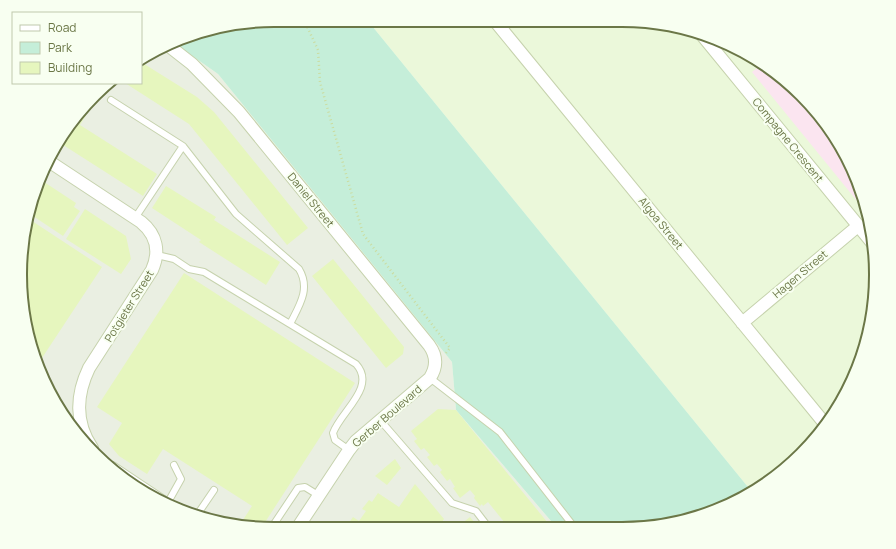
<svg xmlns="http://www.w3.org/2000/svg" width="896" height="549" font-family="Manrope,sans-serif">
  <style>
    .residential { fill: #ebf8da }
    .industrial { fill: #eaefe2 }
    .education { fill: #fbe5f0 }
    .green { fill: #c5eed9 }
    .building { fill: #e6f6be }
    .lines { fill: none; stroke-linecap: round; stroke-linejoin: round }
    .service-casing { stroke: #c6d2ad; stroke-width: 8 }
    .minor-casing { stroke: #c6d2ad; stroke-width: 14 }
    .path { stroke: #cbdca0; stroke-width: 2.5; stroke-dasharray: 1 3; stroke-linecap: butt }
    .service { stroke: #fff; stroke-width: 6 }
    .minor { stroke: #fff; stroke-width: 12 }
    .labels { text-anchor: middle; stroke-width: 4; stroke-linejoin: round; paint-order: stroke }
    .street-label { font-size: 11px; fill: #6b7747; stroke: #f8fff1 }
    .rim { fill: none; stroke: #6b7747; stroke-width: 2 }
  </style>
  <rect width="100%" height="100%" fill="#f4fee9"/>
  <path class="residential" d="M368 21 654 22 719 39 776 72 842 147 874 241 867 340 824 429 752 492Z"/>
  <path class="industrial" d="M174 43 218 74 452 362 456 410 557 528 242 527 177 510 120 477 72 429 33 356 20 274 33 193 72 120 109 83H141V61Z"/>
  <path class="education" d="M762 64 776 72 842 147 862 207 752 72Z"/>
  <path class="green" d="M275 20 368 21 752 492 749 495 703 516 638 528H557L456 410 452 362 218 74 174 43 193 33Z"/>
  <path class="building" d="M141 62 197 97 214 112 308 228 287 245 189 124 125 83H141Z
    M100 92 80 125 157 174 143 196 60 143 72 120Z
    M41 180 76 203 74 207 80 211 63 236 30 214 33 193Z
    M166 186 216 217 214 220 280 262 266 285 199 242 201 240 152 208Z
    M85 209 126 236 131 259 121 274 66 239Z
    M29 219 102 267 38 364 33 356 20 274Z
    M333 259 404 347 403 354 386 368 312 276Z
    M184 273 355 383 262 527H247L241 523 252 506 163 449 147 474 119 456 109 444 122 423 97 407Z
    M438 409 456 410 552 528H509L488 502 483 506 482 504 480 506 474 498 475 496 470 490 460 498 453 488 455 487 450 479 447 481 440 472 442 470 437 464 434 466 427 457 430 455 424 448 421 450 414 441 417 439 411 431Z
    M395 459 401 468 387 485 375 476Z
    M415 484 444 519 438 528 346 527 353 517 359 521 366 511 362 509 369 500 372 502 378 493 399 507Z
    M470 517 479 528H456Z"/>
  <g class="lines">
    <defs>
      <path id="service" d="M111 100 183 146 236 214 299 269C311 289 299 306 290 324
        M135 218 183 146
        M157 255 174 259 189 269 204 272 356 364C377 387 341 411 333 433L335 440 349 450
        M430 378 500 432 575 528
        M380 420 452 503 476 511 489 528
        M167 504 181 479 174 465
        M197 515 214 490
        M272 527 298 488 305 487 318 495"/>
      <path id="minor" d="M495 21 826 425
        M702 35 874 245
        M169 46 192 64 239 112 429 345C437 356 437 367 430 378L356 441 349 450 298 527
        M50 162 141 222C157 235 160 252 152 270L89 368C76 395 75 423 92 448
        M742 323 858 226
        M112 468 163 502"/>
    </defs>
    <use href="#service" class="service-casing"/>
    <use href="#minor" class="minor-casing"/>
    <path class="path" d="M304 20 318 50 320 82 363 234 450 348 446 353"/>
    <use href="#service" class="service"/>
    <use href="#minor" class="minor"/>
  </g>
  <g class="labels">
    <g class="street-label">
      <text transform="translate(788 140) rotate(51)" y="4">Compagne Crescent</text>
      <text transform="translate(311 200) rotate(51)" y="4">Daniel Street</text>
      <text transform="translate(661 223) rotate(51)" y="4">Algoa Street</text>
      <text transform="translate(800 274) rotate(-40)" y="4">Hagen Street</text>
      <text transform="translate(129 306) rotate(-58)" y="4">Potgieter Street</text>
      <text transform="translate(387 416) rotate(-41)" y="4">Gerber Boulevard</text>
    </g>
  </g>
  <path d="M0 0H896V549H0ZM274 27H622A247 247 0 0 1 869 274V275A247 247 0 0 1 622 522H274A247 247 0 0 1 27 275V274A247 247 0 0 1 274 27Z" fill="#f8fff1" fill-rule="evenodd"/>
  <path class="rim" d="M274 27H622A247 247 0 0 1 869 274V275A247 247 0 0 1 622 522H274A247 247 0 0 1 27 275V274A247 247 0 0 1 274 27Z"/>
  <rect x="12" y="12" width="130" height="72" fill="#f8fff1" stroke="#c0c9ad"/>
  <rect x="20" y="25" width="20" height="6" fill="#ffffff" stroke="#c0c9ad"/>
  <text x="48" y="32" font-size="12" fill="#6b7747">Road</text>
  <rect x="20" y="42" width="20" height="12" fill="#c5eed9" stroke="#c0c9ad"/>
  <text x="48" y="52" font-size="12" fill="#6b7747">Park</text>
  <rect x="20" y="62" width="20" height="12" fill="#e6f6be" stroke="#c0c9ad"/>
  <text x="48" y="72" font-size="12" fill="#6b7747">Building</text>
</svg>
